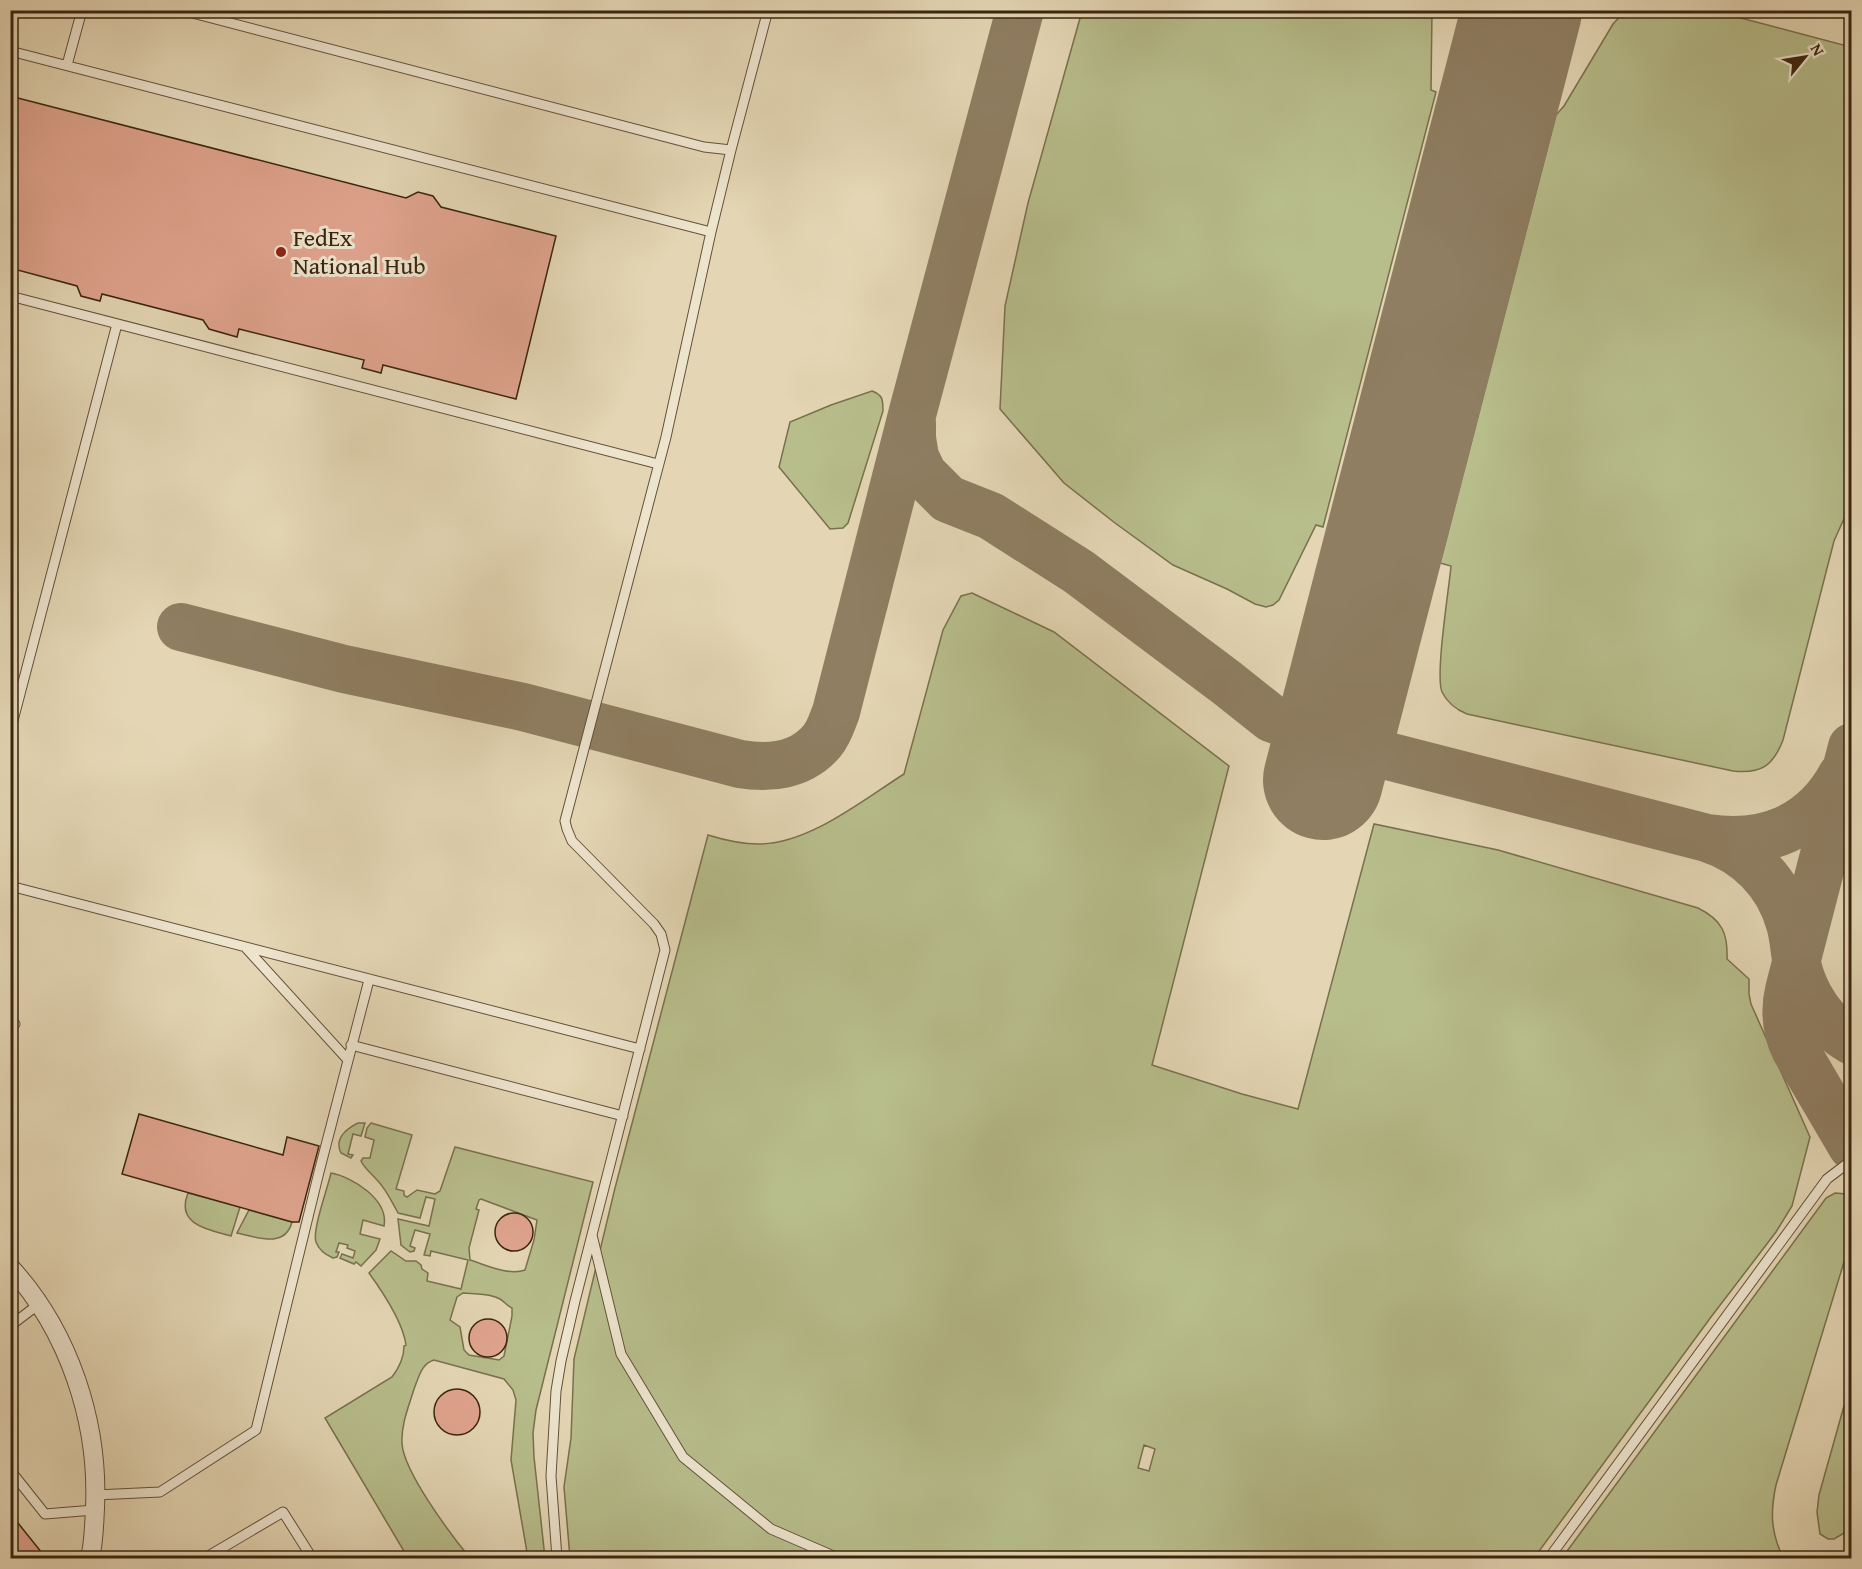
<svg xmlns="http://www.w3.org/2000/svg" width="1862" height="1569" font-family="'Gentium Book Plus',serif">
  <style>
    .green { fill: #b7bd8b; stroke: #78714d; stroke-width: 1.5; fill-rule: evenodd }
    .lines { fill: none; stroke-linecap: round; stroke-linejoin: round }
    .taxiway { stroke: #8f7e62; stroke-width: 48 }
    .runway { stroke: #8f7e62; stroke-width: 120 }
    .building { fill: #e0a48e; stroke: #3a250f; stroke-width: 1.5 }
    .lane-casing { stroke: #645138; stroke-width: 11 }
    .street-casing { stroke: #645138; stroke-width: 20 }
    .lane { stroke: #ede4ce; stroke-width: 9 }
    .street { stroke: #ede4ce; stroke-width: 18 }
    .poi-dot { fill: #8f2418; stroke: #ede4ce; stroke-width: 2 }
    .labels { text-anchor: middle; stroke-width: 6; stroke-linejoin: round; paint-order: stroke }
    .poi-label { font-size: 24px; fill: #3a250f; stroke: #ede4ce; text-anchor: start }
  </style>
  <rect width="100%" height="100%" fill="#e4d6b4"/>
  <filter id="stains"><feTurbulence type="fractalNoise" baseFrequency=".00333" numOctaves="4"/><feColorMatrix values="0 0 0 0 .2 0 0 0 0 .09 0 0 0 0 .02 0 0 0 .5 -.17"/></filter>
  <radialGradient id="worn" r=".72"><stop offset=".6" stop-color="#630" stop-opacity="0"/><stop offset="1" stop-color="#630" stop-opacity=".3"/></radialGradient>
  <path class="green" d="M1082 11H1432L1431 90 1436 92 1323 527 1316 525 1279 600 1273 605 1266 607 1255 604 1227 589 1173 565 1115 523 1064 483 1000 409 1005 306 1028 203Z
    M1625 11H1714L1851 47V503L1834 541 1783 740C1773 766 1761 774 1733 771L1467 714C1457 710 1447 702 1442 692 1435 675 1449 589 1451 566L1440 563 1553 126 1556 115 1564 106 1613 24Z
    M872 391C883 395 883 400 883 411L848 523 843 528 830 529 779 467 790 422 831 405Z
    M972 593 1054 632 1229 766 1152 1065 1242 1094 1298 1109 1374 824 1498 850 1698 908C1722 920 1728 933 1727 959L1749 979V994L1751 1004 1810 1137 1792 1206 1776 1232 1711 1317 1534 1558H570L564 1487 571 1438 574 1359 615 1188 708 835C724 840 742 844 759 844 809 844 863 800 904 774L943 630 961 596ZM1144 1445 1155 1449 1149 1471 1138 1468Z
    M358 1123H365L361 1136 353 1134 348 1154 353 1155 351 1158 341 1153C334 1139 346 1129 358 1123Z
    M371 1123 412 1135 396 1189 404 1191V1195L407 1197 417 1190 435 1194 440 1191 455 1147 593 1182 536 1410 533 1433 534 1457 545 1558H528L511 1460 516 1400 513 1390 504 1379 434 1360C421 1364 419 1377 414 1389 409 1406 401 1424 402 1443 403 1471 451 1535 470 1558H408L325 1418 392 1377C399 1368 404 1358 404 1346L406 1345C403 1322 382 1291 369 1273L391 1251 406 1261H416L421 1265 422 1269 428 1273 427 1281 461 1289 468 1260 431 1251 430 1256 424 1255 430 1234 415 1230 410 1246 415 1248 414 1251 410 1252 401 1245 398 1219 429 1226 435 1199 426 1197 420 1218 398 1213C392 1202 386 1189 377 1180 371 1173 365 1169 361 1161L363 1158H370L374 1140 365 1137 367 1128ZM481 1199 537 1220 534 1240 525 1270C509 1276 486 1265 470 1260L469 1248 479 1210 476 1209 479 1200ZM463 1293C474 1294 490 1293 500 1299 504 1301 507 1306 512 1308V1316L504 1356 499 1360 469 1355 464 1350 460 1327 450 1320 457 1297Z
    M331 1173C353 1177 389 1200 384 1226L363 1220 360 1234 380 1239 376 1250 361 1266 356 1262 354 1264 340 1258 342 1254 353 1258 355 1251 347 1248 348 1245 339 1243 336 1252H339L337 1257 333 1258C326 1255 319 1250 316 1242 312 1230 328 1187 331 1173Z
    M188 1193 240 1207 231 1236C209 1230 175 1225 188 1193Z
    M1835 1193 1846 1194 1851 1197V1239L1776 1485C1770 1513 1771 1532 1783 1558H1562L1826 1198Z
    M249 1210 292 1222C285 1249 256 1237 237 1233Z
    M1851 1381V1529L1834 1539H1828L1820 1534 1817 1512 1819 1495Z"/>
  <g class="lines">
    <path class="taxiway" d="M1486 171 1527 10
      M912 422V438L915 457 923 474 948 499 991 516 1079 572 1227 683 1271 718 1333 742 1707 838C1748 851 1779 883 1790 924 1794 937 1794 951 1797 964 1804 996 1824 1025 1852 1041
      M181 627 344 669 523 707 740 764C769 769 801 766 822 741 829 733 832 722 836 712L913 411 1020 10
      M1852 747 1789 990C1784 1011 1786 1030 1795 1049L1852 1146
      M1707 838C1765 847 1814 827 1842 775"/>
    <path class="runway" d="M1323 780 1522 10"/>
  </g>
  <path class="building" d="M10 96 406 198 418 192 433 196 441 207 556 236 516 399 383 365 381 373 362 368 364 360 239 329 237 337 209 329 203 320 102 294 100 301 81 296 77 286 10 268Z
    M139 1114 283 1155 287 1137 319 1146 299 1222H292L122 1174Z
    M495 1232a19 19 0 1 1 38 0a19 19 0 1 1-38 0Z
    M469 1338a19 19 0 1 1 38 0a19 19 0 1 1-38 0Z
    M434 1412a23 23 0 1 1 46 0a23 23 0 1 1-46 0Z
    M10 1513 46 1558H10Z"/>
  <g class="lines">
    <defs>
      <path id="lane" d="M181 10 704 147 731 150
        M10 51 711 232
        M67 65 82 10
        M10 296 658 464
        M10 732 117 324
        M10 886 640 1049
        M246 948 348 1060
        M10 1023 15 1024
        M351 1045 623 1116
        M592 1235 621 1354 683 1457 771 1529 838 1558
        M10 1326 39 1304
        M10 1470 45 1514 94 1510
        M95 1495 160 1492 256 1430 319 1172 369 980
        M205 1558 283 1512 312 1558
        M557 1558 551 1476 556 1391 561 1361 575 1301 665 950 661 934 654 924 572 841 567 829 565 821 666 437 711 232 731 150 768 10
        M1549 1558 1827 1179 1852 1160"/>
      <path id="street" d="M10 1267C69 1331 99 1422 95 1508 94 1526 94 1542 90 1558"/>
    </defs>
    <use href="#lane" class="lane-casing"/>
    <use href="#street" class="street-casing"/>
    <use href="#lane" class="lane"/>
    <use href="#street" class="street"/>
  </g>
  <circle class="poi-dot" cx="281" cy="252" r="6"/>
  <g class="labels">
    <g class="poi-label">
      <text x="293" y="246">FedEx<tspan x="293" dy="28">National Hub</tspan></text>
    </g>
  </g>
  <rect width="1862" height="1569" fill="none" stroke="#e4d6b4" stroke-width="36"/>
  <rect x="12" y="12" width="1838" height="1545" fill="none" stroke="#3a250f" stroke-width="3"/>
  <rect x="18" y="18" width="1826" height="1533" fill="none" stroke="#3a250f" stroke-width="1.5"/>
  <g transform="translate(1805 57) rotate(60)" stroke="#ede4ce" stroke-width="4.5" paint-order="stroke">
  <path d="M0-4.5L10 22L0 15L-10 22Z" fill="#3a250f"/>
  <text y="-9" font-size="16" font-weight="bold" text-anchor="middle" fill="#3a250f">N</text>
  </g>
  <rect width="100%" height="100%" filter="url(#stains)"/>
  <rect width="100%" height="100%" fill="url(#worn)"/>
</svg>
